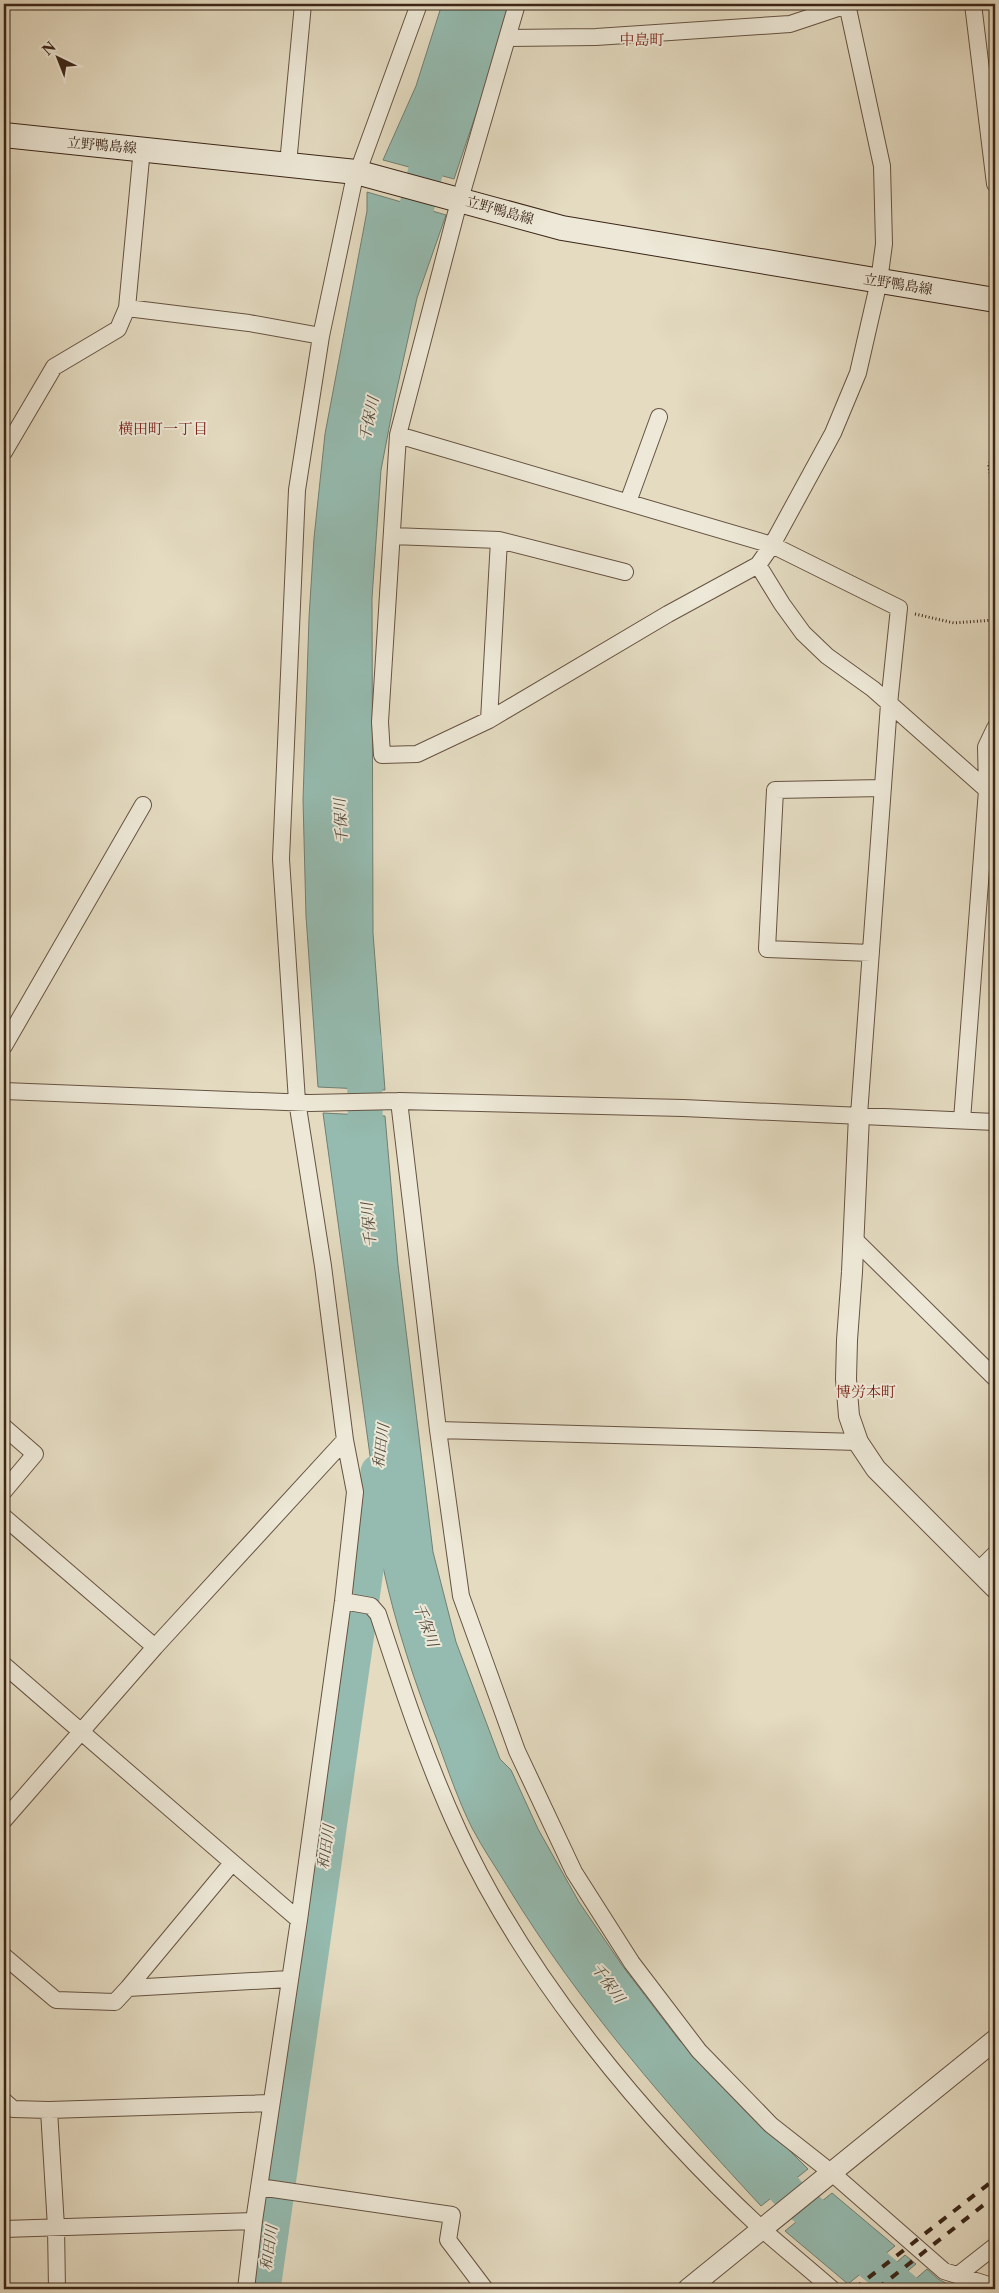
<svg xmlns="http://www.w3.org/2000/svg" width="999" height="2293" font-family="'Libre Caslon Text','Noto Serif JP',serif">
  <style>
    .water { fill: #95bbb0; stroke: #717f73 }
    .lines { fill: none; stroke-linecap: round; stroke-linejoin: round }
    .river { stroke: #95bbb0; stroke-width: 35 }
    .minor-casing { stroke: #665342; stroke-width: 18 }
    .tertiary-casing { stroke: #665342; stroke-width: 22 }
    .secondary-casing { stroke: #3c2618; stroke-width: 26 }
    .path { stroke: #3c2618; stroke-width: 3; stroke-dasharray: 1 2.5; stroke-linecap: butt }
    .minor { stroke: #ede8d7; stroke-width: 16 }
    .tertiary { stroke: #ede8d7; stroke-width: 20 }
    .secondary { stroke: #ede8d7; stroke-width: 24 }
    .rail { stroke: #3c2618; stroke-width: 4; stroke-dasharray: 9 9; stroke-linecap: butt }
    .labels { text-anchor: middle; stroke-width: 4; stroke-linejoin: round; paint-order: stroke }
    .street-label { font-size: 14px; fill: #3c2618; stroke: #ede8d7 }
    .neighbourhood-label { font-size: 15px; fill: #7a1f14; stroke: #ede8d7 }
    .water-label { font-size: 15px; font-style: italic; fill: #524b3e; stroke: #ede8d7 }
  </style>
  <rect width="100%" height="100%" fill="#e4dbc1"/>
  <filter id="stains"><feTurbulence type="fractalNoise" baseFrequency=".004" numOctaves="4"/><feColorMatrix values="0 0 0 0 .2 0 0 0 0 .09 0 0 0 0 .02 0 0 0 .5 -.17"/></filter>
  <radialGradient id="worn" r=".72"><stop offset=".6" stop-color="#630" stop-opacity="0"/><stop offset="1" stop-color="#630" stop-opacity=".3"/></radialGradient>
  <path class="water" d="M442 4H513L454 179 383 160 416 86Z
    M367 192 446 215 417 298 394 402 381 470 372 598 373 933 385 1090 318 1087 306 916 303 800 309 618 314 538 325 434 367 211Z
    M323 1113 385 1116 398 1265 433 1552 456 1642 500 1759 511 1770 538 1829 579 1902 624 1968 679 2040 808 2169 761 2206C669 2107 580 2005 509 1889 497 1869 483 1849 472 1828 458 1800 448 1770 437 1740 415 1683 396 1627 383 1567L380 1560 372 1557V1524L366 1473 372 1470Z
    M832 2193 895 2246 848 2284 785 2231Z
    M905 2255 916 2264 898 2279 892 2278 893 2282 884 2289H863L880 2276H890L891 2273 889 2269Z
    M927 2269 938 2279 958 2289H904Z"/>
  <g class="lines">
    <path class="river" d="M405 254 437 125
      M364 1041 366 1164
      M752 2153 790 2195 903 2289
      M263 2289 369 1549 378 1472"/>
    <defs>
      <path id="minor" d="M847 4 882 166 884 244 879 281 858 373 833 433 772 545 758 565 782 604 803 633 827 656 873 689 995 797
        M973 4 995 184
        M508 38 596 37 790 24 847 5
        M288 164 303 4
        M127 308 249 323 321 336
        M398 435 772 545 899 608 889 704 859 1115
        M4 452 54 367 118 329 127 308 142 148
        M628 502 659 417
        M392 536 499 540 625 572
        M499 540 489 720 417 754 382 755 380 722 398 435 456 213 517 4
        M489 720 668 614 758 565
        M871 953 767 949 775 790 883 788
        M4 1046 143 805
        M4 1091 310 1103 399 1101 683 1108 995 1122
        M399 1101 438 1430 461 1596 517 1751 574 1872 632 1963 699 2051 771 2125 832 2173 944 2271 995 2287
        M962 1120 987 790 986 747 995 728
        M854 1239 995 1378
        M4 1427 35 1454 4 1491
        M438 1430 858 1442
        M4 1517 155 1647
        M978 1571 995 1554
        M343 1601 371 1606 378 1614C402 1687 426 1761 459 1832 526 1977 646 2122 763 2230 786 2250 809 2269 832 2289
        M4 1665 299 1920
        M4 1820 155 1647 345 1440
        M4 1956 56 2000 115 2002 128 1988 289 1979
        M128 1988 232 1863
        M4 2101 13 2109 49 2110 271 2103
        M49 2110 56 2227 57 2289
        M259 2187 452 2215 448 2240 485 2289
        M4 2229 254 2221
        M958 2275 995 2246
        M246 2289 254 2221 299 1920 343 1601 355 1492 345 1440 323 1266 297 1101 281 859 297 490 321 336 353 185 419 4"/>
      <path id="tertiary" d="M859 1115 852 1272 847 1340 846 1379 849 1416 858 1442 876 1469 995 1588
        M688 2289 995 2040"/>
      <path id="secondary" d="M4 135 356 172 562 228 995 300"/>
    </defs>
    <use href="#minor" class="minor-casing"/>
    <use href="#tertiary" class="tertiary-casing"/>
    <use href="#secondary" class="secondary-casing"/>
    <path class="path" d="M995 438 989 466 995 512
      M915 614 954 623 995 620"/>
    <use href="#minor" class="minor"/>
    <use href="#tertiary" class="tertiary"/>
    <use href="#secondary" class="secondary"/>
    <path class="rail" d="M854 2289 995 2179
      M877 2289 995 2196"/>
  </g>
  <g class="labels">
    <g class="street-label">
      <text transform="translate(102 145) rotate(5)" y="5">立野鴨島線</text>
      <text transform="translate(500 210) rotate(16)" y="5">立野鴨島線</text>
      <text transform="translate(898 284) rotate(9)" y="5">立野鴨島線</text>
    </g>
    <g class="neighbourhood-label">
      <text x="642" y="45">中島町</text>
      <text x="163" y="434">横田町一丁目</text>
      <text x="866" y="1397">博労本町</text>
    </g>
    <g class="water-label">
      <text transform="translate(369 419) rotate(-78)" y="5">千保川</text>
      <text transform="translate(341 821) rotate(-93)" y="5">千保川</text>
      <text transform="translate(369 1225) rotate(-95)" y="5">千保川</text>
      <text transform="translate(381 1446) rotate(-83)" y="5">和田川</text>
      <text transform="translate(426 1625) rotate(70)" y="5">千保川</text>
      <text transform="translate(326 1847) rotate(-82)" y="5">和田川</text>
      <text transform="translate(608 1983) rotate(54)" y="5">千保川</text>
      <text transform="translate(269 2248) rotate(-82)" y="5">和田川</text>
    </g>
  </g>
  <rect width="999" height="2293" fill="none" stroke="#e4dbc1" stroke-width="20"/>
  <rect x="5" y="5" width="989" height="2283" fill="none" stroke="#3c2618" stroke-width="2.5"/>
  <rect x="10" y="10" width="979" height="2273" fill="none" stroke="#3c2618"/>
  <g transform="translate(58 58) rotate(317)" stroke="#ede8d7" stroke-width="4" paint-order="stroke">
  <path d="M0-4L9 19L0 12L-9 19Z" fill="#3c2618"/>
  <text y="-8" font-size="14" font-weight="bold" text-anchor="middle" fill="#3c2618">N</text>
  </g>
  <rect width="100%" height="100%" filter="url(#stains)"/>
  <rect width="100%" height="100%" fill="url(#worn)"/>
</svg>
